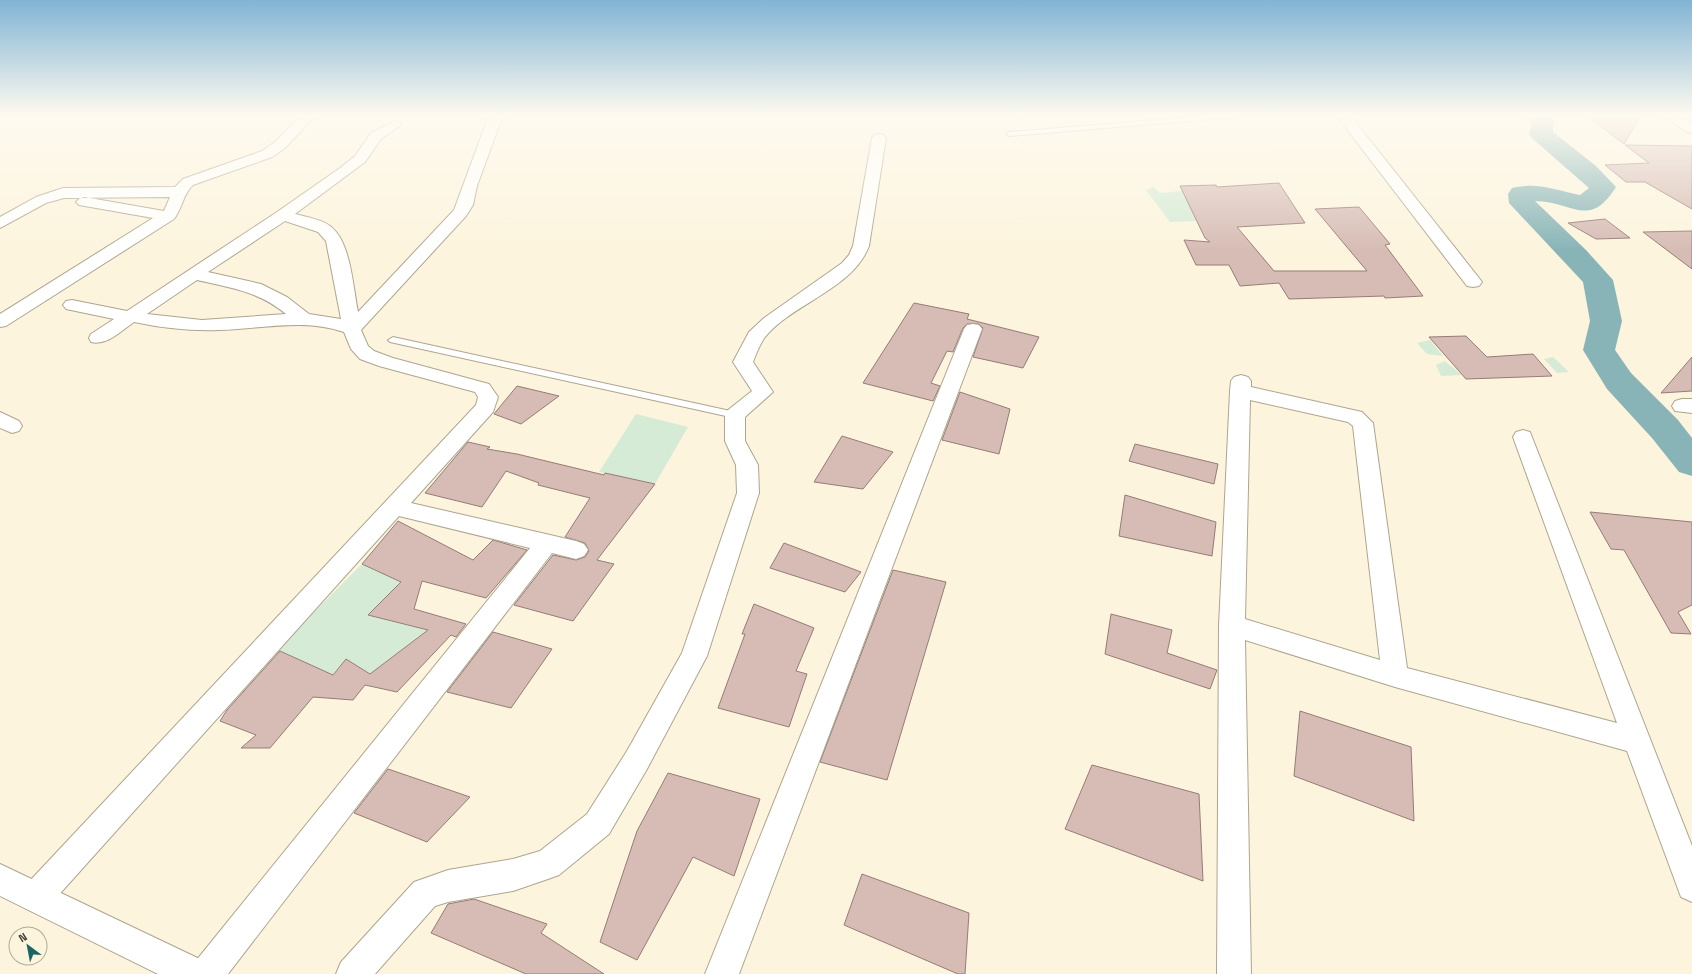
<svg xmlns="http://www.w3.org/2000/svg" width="1692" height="974" font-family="'Space Grotesk',sans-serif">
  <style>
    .green { fill: #d6ebd6 }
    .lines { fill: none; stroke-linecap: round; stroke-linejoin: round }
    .river { fill: #88b4b7; fill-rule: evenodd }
    .building { fill: #d6bcb5; stroke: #957c76 }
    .lane-casing { stroke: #ada58f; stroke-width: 2 }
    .street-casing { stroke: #ada58f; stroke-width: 2 }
    .secondary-casing { stroke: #ada58f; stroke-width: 2 }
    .lane { fill: #fff; fill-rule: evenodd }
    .street { fill: #fff; fill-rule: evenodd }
    .secondary { fill: #fff; fill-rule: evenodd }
  </style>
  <rect width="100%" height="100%" fill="#fcf4dd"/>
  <path class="green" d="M1153 187 1160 193 1182 191 1187 201 1219 200 1198 221 1170 222 1146 190Z
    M1430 340 1443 356 1427 354 1417 343Z
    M1553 357 1569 372 1557 373 1544 359Z
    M1445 361 1462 375 1441 376 1436 365Z
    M636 414 688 427 655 484 599 472Z
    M362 564 401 582 368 615 427 630 370 674 346 659 332 675 277 649Z"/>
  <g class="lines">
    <path class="river" d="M1531 115H1553V132L1596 166 1616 187C1589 230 1572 201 1535 201L1586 250 1613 280 1622 321 1615 350 1631 373 1678 420 1692 438V476L1679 472 1652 438 1607 389 1583 350 1590 321 1583 282 1509 203 1508 194 1512 188C1539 182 1554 190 1580 195L1589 188 1533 139 1529 134 1531 127Z"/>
  </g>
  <path class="building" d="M1586 115H1641L1624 144Z
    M1625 145 1692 146V209L1645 182H1626L1605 165 1649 163Z
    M1279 183 1305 223 1237 227 1274 271H1367L1315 209 1359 207 1390 244 1385 245 1423 296 1385 298 1384 296 1289 299 1279 283 1240 286 1229 265H1196L1184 240 1210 242 1205 238 1180 186 1216 185 1217 187Z
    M1605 219 1630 238 1596 239 1568 223Z
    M1692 231V269L1643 232Z
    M914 303 969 314 967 319 1039 337 1023 368 973 357 983 328 979 324H967L963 328 953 352 947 351 931 383 940 386 933 401 863 383Z
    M1466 336 1487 357 1533 354 1552 376 1466 379 1429 337Z
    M1692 357V391L1661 393Z
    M517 386 559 396 521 424 494 414Z
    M960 392 1010 409 999 454 942 440Z
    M842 436 893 452 863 489 814 482Z
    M468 442 490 447 487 449 517 454 604 475 605 473 655 484 597 560 614 564 573 621 514 605 553 555 576 560 585 557 589 551 585 543 565 537 590 498 538 485 539 483 506 471 482 507 425 493Z
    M1135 444 1218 464 1214 484 1129 461Z
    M1125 495 1216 522 1212 556 1119 536Z
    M1590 512 1692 522V605L1678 612 1691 634 1671 633 1624 550 1611 549Z
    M398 521 473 560 493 540 527 550 486 598 422 581 414 609 466 624 456 637 451 635 397 692 365 685 353 700 313 697 270 748H241L256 735 220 721 227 710 280 651 333 675 346 659 370 674 428 630 368 615 401 582 362 564Z
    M784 543 861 572 845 592 770 568Z
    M893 570 946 582 887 780 820 762Z
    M754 604 814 628 796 671 807 674 789 727 718 708 745 634H742Z
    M1111 614 1172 630 1167 653 1217 670 1210 689 1105 654Z
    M493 632 552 649 511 708 447 692Z
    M1300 711 1411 747 1414 821 1294 776Z
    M1092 765 1199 794 1203 881 1065 829Z
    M388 769 470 797 427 842 354 813Z
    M668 773 760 799 734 876 693 857 637 960 600 942 637 831Z
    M862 874 969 913 965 974H958L844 925Z
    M474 899 547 924 541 933 604 974H526L431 933 448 904Z"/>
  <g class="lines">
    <defs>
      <path id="lane" d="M1215 115H1241L1238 117 1009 136 1006 134 1009 132Z
        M393 337 735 412 740 415 735 418 390 342 388 340Z"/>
      <path id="street" d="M302 115H316L285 148 272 157 193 185C183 194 182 209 174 219L6 326 0 327V314L153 218 79 205 76 202 79 199 84 197 164 211 170 197 64 198 46 203 0 228V217L36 197 63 188 175 187 183 179 262 151 275 142Z
        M489 115H503L477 186 473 205 466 216 361 330 368 346 374 351 393 358 489 384 498 397 493 412 411 503 576 541 584 544 588 550 584 556 576 559 552 553 228 974H190L195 962 530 548 399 516 47 908 36 913 25 908 20 897 25 886 476 405 478 397 475 392 379 366 360 359 351 349 344 332C303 318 261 329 219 330 191 331 162 328 134 322 121 331 107 346 91 342L89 338 91 334 114 319 66 309 63 305 66 301 72 300 127 311 277 212 340 168 355 156 371 133 394 121 399 122 401 125 381 139 365 162 295 214C306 217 321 219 330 226 351 241 353 288 358 312L454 210ZM285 221 318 232 326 241 341 319 309 314 287 297 261 284 208 272ZM197 280C231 288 258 291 286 314L202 320 147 314Z
        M1336 115H1350L1479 278 1482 282 1479 286 1473 287 1467 286Z
        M1662 115H1678L1692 123V133L1687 132Z
        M879 134 884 135 886 138 869 246C853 289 793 303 765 337 760 344 756 354 753 362L773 392 745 417V441L758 465 759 493 707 656 647 769 609 834 559 875 548 879 513 891 448 902 435 906 375 974H336L341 962 414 882 448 870 513 859 540 851 587 814 627 751 682 653 737 493 736 465 725 441V415L728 410 752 391 733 362 749 332 764 318 842 263 849 255 853 246 872 138 874 135Z
        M973 324 979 325 982 329 739 974H705L964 329 967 325Z
        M1241 375 1248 377 1251 381V387L1362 412 1373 423 1407 668 1617 723 1513 437 1516 432 1523 430 1530 432 1692 846V902L1681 897 1627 751 1395 687 1245 640 1251 974H1217L1219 626 1230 391 1231 381 1234 377ZM1250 400 1348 422 1353 426 1380 660 1245 619Z
        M1682 399H1692V413L1675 411 1672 406 1675 401Z
        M0 412 19 421 22 426 19 431 12 433 0 428Z"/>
      <path id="secondary" d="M0 864 206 962 211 974H158L0 896Z"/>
    </defs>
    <use href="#lane" class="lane-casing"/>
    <use href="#street" class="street-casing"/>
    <use href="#secondary" class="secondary-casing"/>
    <use href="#lane" class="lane"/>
    <use href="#street" class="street"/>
    <use href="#secondary" class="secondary"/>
  </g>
  <linearGradient id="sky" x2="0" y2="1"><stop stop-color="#81b4d4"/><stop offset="0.46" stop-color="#fefaf0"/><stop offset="1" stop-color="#fefaf0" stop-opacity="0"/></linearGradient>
  <rect width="1692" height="251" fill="url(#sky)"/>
  <g transform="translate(28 946) rotate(328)"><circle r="19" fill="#fcf4dd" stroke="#b0aa99"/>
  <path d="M0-3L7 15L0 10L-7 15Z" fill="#186665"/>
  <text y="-6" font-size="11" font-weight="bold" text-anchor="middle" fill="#3f3b32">N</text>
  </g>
</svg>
